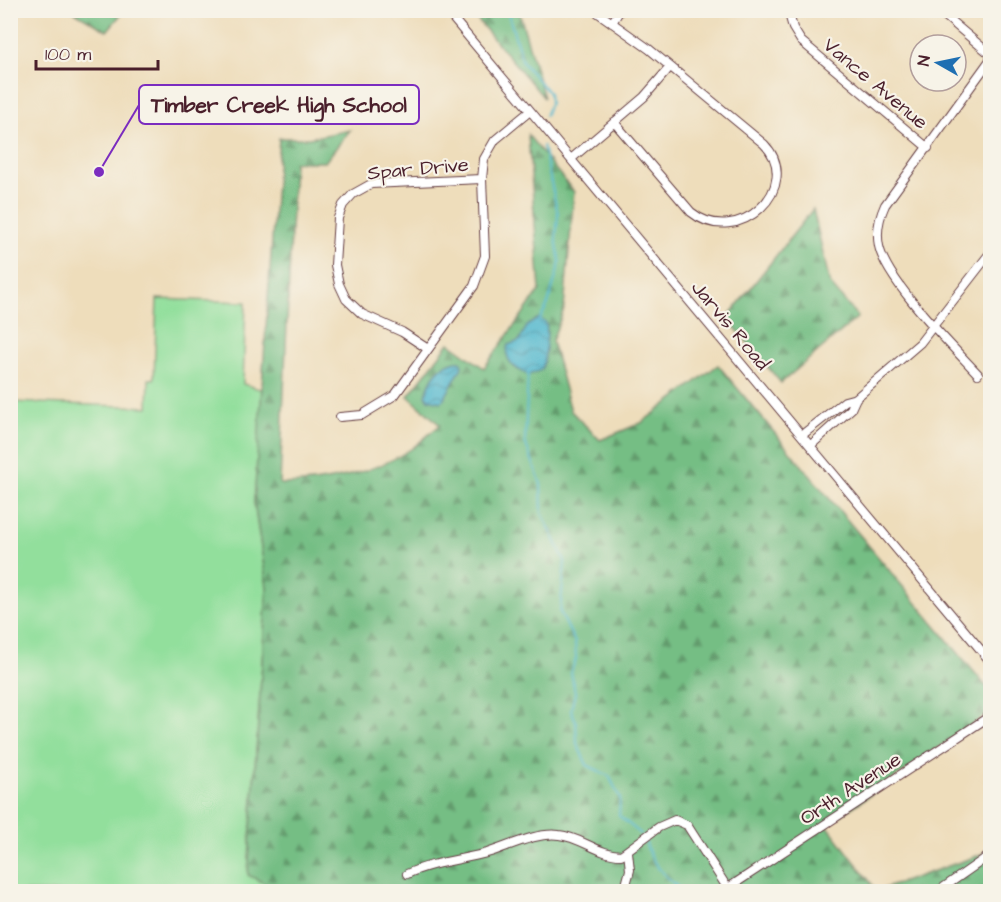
<svg xmlns="http://www.w3.org/2000/svg" width="1001" height="902" font-family="'Architects Daughter',sans-serif">
  <style>
    .green { fill: #92df9c; stroke: #6e7f64; stroke-width: 1.5 }
    .forest { fill: url(#forest-firs); stroke: #606e58; stroke-width: 1.5 }
    .water { fill: url(#water-waves); stroke: #4d6b7c; stroke-width: 1.5 }
    .lines { fill: none; stroke-linecap: round; stroke-linejoin: round }
    .stream { stroke: #50b7ce; stroke-width: 2 }
    .minor-casing { stroke: #633c41; stroke-width: 10 }
    .minor { stroke: #fff; stroke-width: 8 }
    .labels { text-anchor: middle; stroke-width: 4.5; stroke-linejoin: round; paint-order: stroke }
    .street-label { font-size: 20px; fill: #4a1f2b; stroke: #f7f3e8 }
    .leader { fill: none; stroke: #7b2cbf; stroke-width: 2 }
    .callout-dot { fill: #7b2cbf; stroke: #f7f3e8; stroke-width: 2 }
    .callout { fill: #f7f3e8; stroke: #7b2cbf; stroke-width: 2 }
    .callout-label { font-size: 21px; text-anchor: middle; font-weight: bold; fill: #4a1f2b }
  </style>
  <defs>
    <pattern id="forest-firs" width="22" height="20" patternUnits="userSpaceOnUse" patternTransform="scale(1.5)"><rect width="22" height="20" fill="#75be84"/><path d="M5 1l3.5 6h-7zM16 11l3.5 6h-7z" fill="#629a6c"/></pattern>
    <pattern id="water-waves" width="16" height="10" patternUnits="userSpaceOnUse" patternTransform="scale(1.5)"><rect width="16" height="10" fill="#50b7ce"/><path d="M0 5q4-4 8 0t8 0" fill="none" stroke="#4494a7"/></pattern>
  </defs>
  <rect width="100%" height="100%" fill="#f7f3e8"/>
  <filter id="ink" filterUnits="userSpaceOnUse"><feTurbulence type="fractalNoise" baseFrequency=".0167" numOctaves="2"/><feDisplacementMap in="SourceGraphic" scale="12" xChannelSelector="R" yChannelSelector="G"/><feConvolveMatrix kernelMatrix="1 2 1 2 8 2 1 2 1" color-interpolation-filters="sRGB"/></filter>
  <filter id="wash" filterUnits="userSpaceOnUse"><feTurbulence type="fractalNoise" baseFrequency=".008" numOctaves="4" result="noise"/><feDisplacementMap in="SourceGraphic" scale="24" xChannelSelector="R" yChannelSelector="G"/><feGaussianBlur stdDeviation="1.35" result="paint"/><feColorMatrix in="noise" values="0 0 0 0 0 0 0 0 0 0 0 0 0 0 0 0 0 1.4 0 .05"/><feComposite in="paint" operator="in"/></filter>
  <g filter="url(#wash)">
    <rect width="100%" height="100%" fill="#edb"/>
    <path class="green" d="M157 299 246 302 243 384 263 390 254 502 267 587 248 874 282 891 11 892V402L148 407 149 379H154Z"/>
    <path class="forest" d="M73 11H124L107 31Z
      M470 11H519L544 98Z
      M350 130 325 162H294L280 484C323 484 375 473 411 449 421 442 431 432 440 425L408 396 449 343 484 368 540 290 528 135 574 192 564 309 552 341 571 411 600 440 641 423 718 365 990 691V712L827 825 877 891 980 855 990 848V891L282 892 248 875 267 587 254 502 279 138H309Z
      M813 209 830 284 858 317 781 383 727 318Z"/>
    <path class="water" d="M539 318 546 323C548 331 546 363 541 370L529 375C515 370 503 360 508 345L519 341 527 326Z
      M456 361H461L462 367 444 399 441 402 428 399 426 395C430 378 440 365 456 361Z"/>
    <g class="lines">
      <path class="stream" d="M507 10 523 63 549 93 550 103 545 116
        M539 321 548 304 560 262 556 239 558 214 543 146
        M528 372 525 442 541 484 542 513 565 561 560 612 575 642 576 659 571 672 575 693 571 710 576 721 577 744 587 765 609 776 620 798 619 816 641 834
        M646 843C650 862 668 880 684 892"/>
    </g>
  </g>
  <g filter="url(#ink)">
    <g class="lines">
      <defs>
        <path id="minor" d="M446 10 990 661
          M594 10 649 49 764 144C805 186 738 250 691 212L614 122
          M788 10 793 28 801 41 928 148
          M938 10 990 54
          M612 23 620 10
          M571 159 644 97 670 67
          M428 349 402 332 362 314 346 299 339 284 335 265 338 218 343 205 353 194 371 184 482 179
          M978 374C952 346 886 281 879 246 876 231 879 218 885 205L990 60
          M340 417 362 415 395 395 474 286 485 256 482 179 484 159 495 140 530 111
          M802 435 845 401 856 398
          M811 445 851 409 856 398 920 343 990 253
          M407 874C433 862 460 860 487 853 510 846 536 832 559 835 581 837 599 855 621 855L659 827 675 820 687 825 730 892
          M728 888 990 716
          M624 892 630 870 628 852
          M937 892 990 855"/>
      </defs>
      <use href="#minor" class="minor-casing"/>
      <use href="#minor" class="minor"/>
    </g>
  </g>
  <g class="labels">
    <g class="street-label">
      <text transform="translate(876 83) rotate(40)" y="7">Vance Avenue</text>
      <text transform="translate(418 168) rotate(-5)" y="7">Spar Drive</text>
      <text transform="translate(731 325) rotate(50)" y="7">Jarvis Road</text>
      <text transform="translate(850 788) rotate(-33)" y="7">Orth Avenue</text>
    </g>
  </g>
  <path class="leader" d="M99 172L139 105"/>
  <circle class="callout-dot" cx="99" cy="172" r="6"/>
  <rect class="callout" x="139" y="85" width="280" height="39" rx="6"/>
  <g class="callout-label">
    <text x="279" y="112">Timber Creek High School</text>
  </g>
  <rect width="1001" height="902" fill="none" stroke="#f7f3e8" stroke-width="36"/>
  <g transform="translate(938 63) rotate(279)"><circle r="28" fill="#f7f3e8" stroke="#b29e9c" stroke-width="1.5"/>
  <path d="M0-4.5L10 22L0 15L-10 22Z" fill="#1f6fb2"/>
  <text y="-9" font-size="16" font-weight="bold" text-anchor="middle" fill="#4a1f2b">N</text>
  </g>
  <path d="M36 60v9h122v-9" fill="none" stroke="#4a1f2b" stroke-width="3"/>
  <text x="45" y="60" font-size="18" fill="#4a1f2b" stroke="#f7f3e8" stroke-width="4.5" paint-order="stroke">100 m</text>
</svg>
